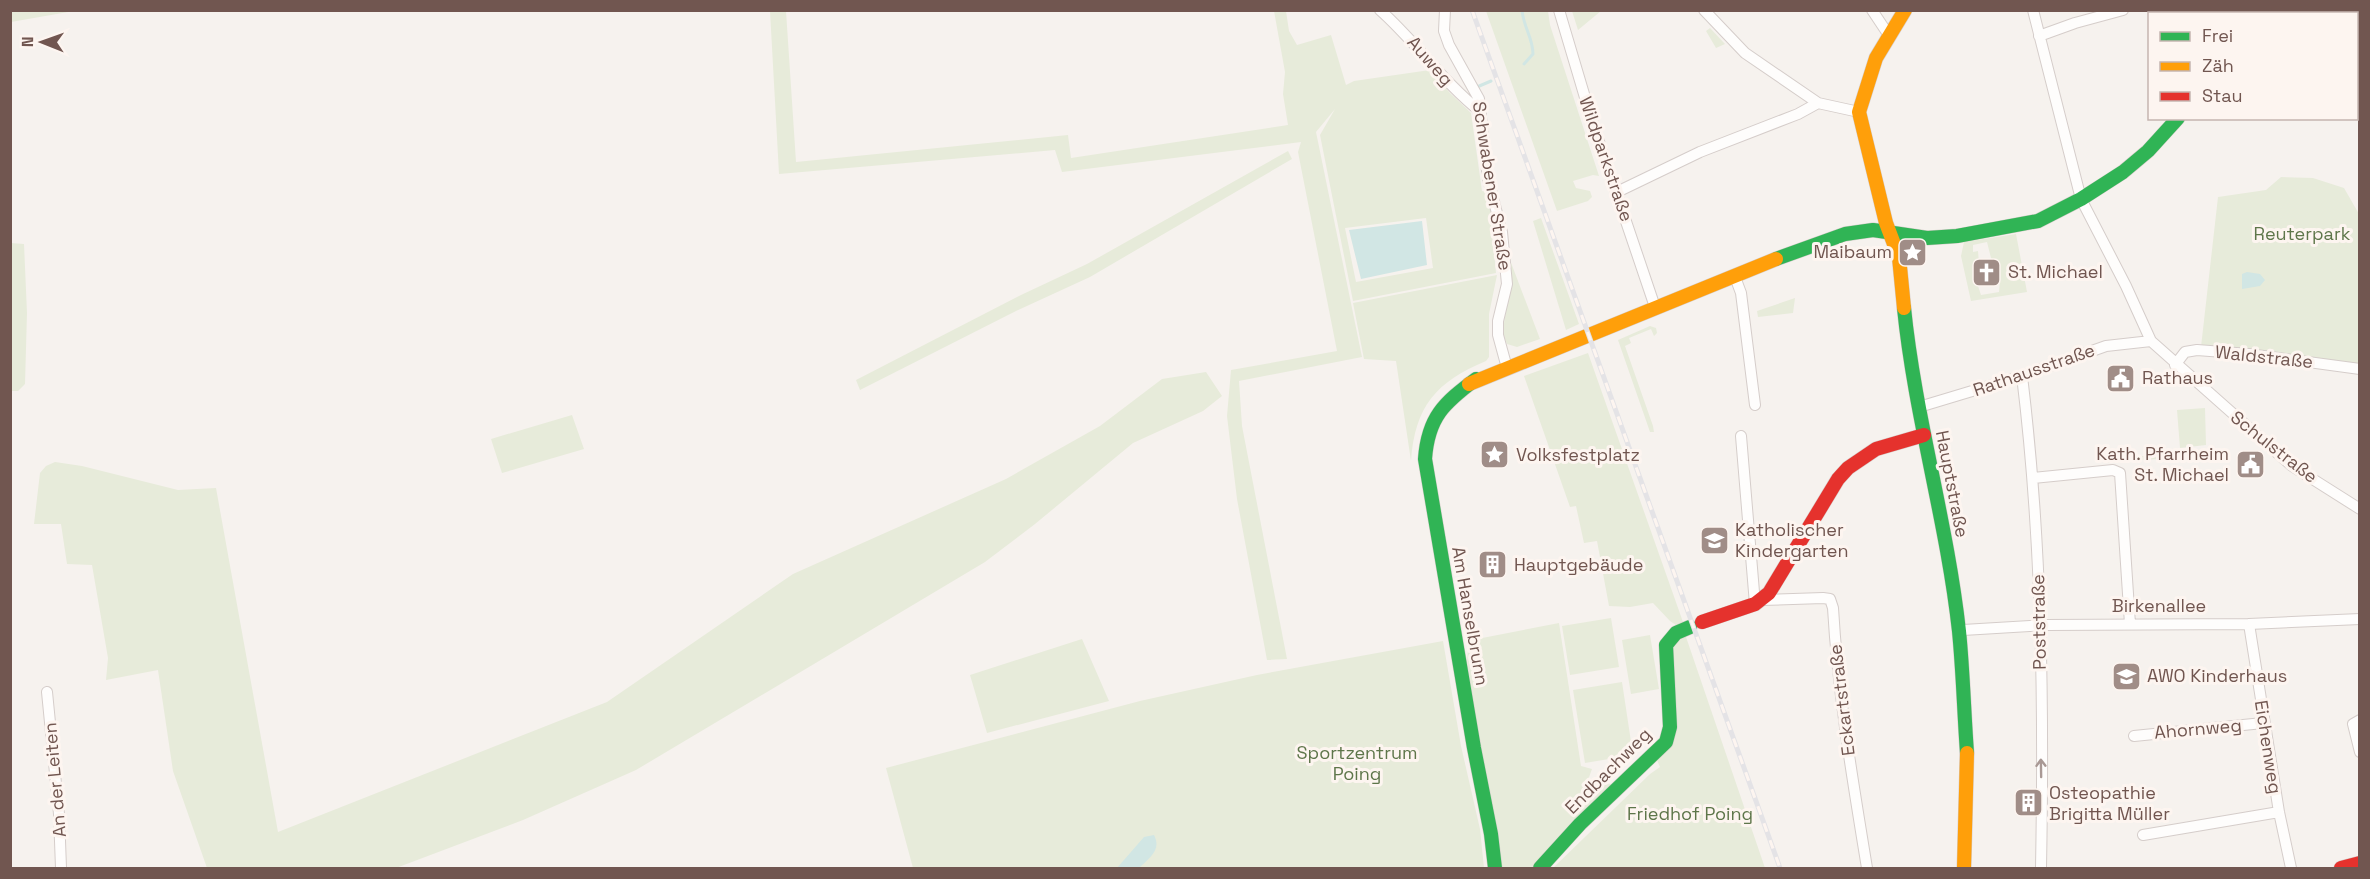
<svg xmlns="http://www.w3.org/2000/svg" width="2370" height="879" font-family="'Space Grotesk',sans-serif">
  <style>
    .green { fill: #e7ebda; fill-rule: evenodd }
    .water { fill: #d1e6e4 }
    .lines { fill: none; stroke-linecap: round; stroke-linejoin: round }
    .stream { stroke: #d1e6e4; stroke-width: 3 }
    .street-casing { stroke: #d5cdca; stroke-width: 12 }
    .fast-casing { stroke: #d6cdca; stroke-width: 15 }
    .slow-casing { stroke: #d6cdca; stroke-width: 15 }
    .jam-casing { stroke: #d6cdca; stroke-width: 15 }
    .street { stroke: #fefdfc; stroke-width: 10 }
    .fast { stroke: #30b455; stroke-width: 14 }
    .slow { stroke: #ff9f0a; stroke-width: 14 }
    .jam { stroke: #e5322d; stroke-width: 14 }
    .rail-casing { stroke: #e4e3e6; stroke-width: 5 }
    .rail { stroke: #fdf5f0; stroke-width: 3; stroke-dasharray: 9; stroke-linecap: butt }
    .oneway { stroke: #a99995 }
    .labels { text-anchor: middle; stroke-width: 6; stroke-linejoin: round; paint-order: stroke }
    .street-label { font-size: 18px; fill: #715650; stroke: #fdf5f0 }
    .park-label { font-size: 18px; fill: #5e764a; stroke: #fdf5f0 }
    .poi-label { font-size: 18px; fill: #715650; stroke: #fdf5f0; text-anchor: start }
  </style>
  <rect width="100%" height="100%" fill="#f6f2ee"/>
  <path class="green" d="M11 10H74V11L11 22Z
    M770 11H786L796 162 1068 135 1071 158 1288 125 1283 94 1285 72 1274 11H1286L1289 31 1297 45 1331 35 1346 85 1354 81 1430 70 1450 93 1471 113 1482 191 1488 192 1493 212 1491 219 1496 273 1353 301 1320 135 1335 109 1316 132 1362 357 1239 381 1242 426 1287 659 1267 660 1237 499 1227 416 1231 370 1337 351 1298 152 1301 142 1062 172 1055 150 779 174ZM1426 218 1433 268 1356 282 1345 228Z
    M1486 11H1548L1550 25 1599 176 1593 175 1573 181 1576 188 1590 191 1592 197 1588 201 1557 211Z
    M1572 11V10L1601 11 1578 30Z
    M1710 28 1725 44 1716 48 1706 31Z
    M1288 151 1292 159 1090 277 1016 311 860 390 856 380 1021 295 1087 264Z
    M2281 177 2313 178 2344 188 2359 214V365L2201 347 2218 197 2266 190Z
    M1541 218 1579 324 1566 330 1533 221Z
    M2016 234 2027 292 1971 301 1961 256 1964 242ZM1987 242 1992 262H1995L1998 280H2000L1999 292 1981 295 1977 283 1979 282 1976 265 1979 264 1978 251 1973 252V245Z
    M11 243 24 244 27 313 25 384 18 391H11Z
    M1510 260 1540 339 1517 347 1507 344 1503 334Z
    M1497 275 1489 314V357L1486 361C1436 382 1415 406 1411 461L1396 361 1364 359 1353 303Z
    M1795 298 1793 313 1758 317 1757 311Z
    M1650 326 1656 328 1657 333 1654 336 1651 329 1629 338 1631 343 1625 346 1653 426 1654 432H1650L1618 340Z
    M1588 353 1683 622 1679 627 1670 621 1653 603 1630 607 1609 606 1597 541 1584 543 1576 506 1570 507 1524 376Z
    M1206 372 1222 396 1203 411 1133 443 1035 524 985 562 636 770 523 820 396 868H207L173 771 158 670 106 680 108 658 92 565 67 564 61 524H34L40 473 46 466 55 462 82 466 178 490 216 488 278 832 607 702 793 574 1006 479 1100 426 1162 379Z
    M2205 408 2206 445 2180 448 2177 410Z
    M572 415 584 449 502 473 491 439Z
    M2194 452 2195 456 2107 463 2106 459Z
    M1611 618 1619 667 1570 675 1562 626Z
    M1559 623 1581 766 1592 769 1588 780 1611 784 1603 797 1536 868H1500L1480 755 1467 660 1469 642 1477 639Z
    M1685 634 1765 868H1553L1650 774 1660 767 1656 758 1669 745 1677 729 1670 656 1676 642Z
    M1650 635 1659 689 1631 694 1622 640Z
    M1082 639 1109 701 987 733 970 675Z
    M1443 641 1461 746 1480 829 1484 868H913L886 768 1140 701 1257 675Z
    M1622 682 1633 755 1585 763 1573 690Z"/>
  <path class="water" d="M1422 221 1427 265 1361 279 1349 230Z
    M2247 272 2260 274 2265 280 2260 286 2242 289V274Z
    M1154 835C1162 850 1149 858 1139 868H1117L1144 837Z"/>
  <g class="lines">
    <path class="stream" d="M1522 10C1523 26 1533 38 1533 54L1524 64
      M1477 87 1491 81"/>
    <defs>
      <path id="street" d="M1380 10C1416 42 1443 82 1481 112
        M1445 10 1444 31 1449 45 1479 99 1488 179 1502 232 1507 284 1498 321V335L1507 368
        M1559 10 1592 121 1655 307
        M1704 10 1745 53 1818 103
        M1872 10 1888 34
        M2033 10 2081 199 2126 286 2151 341 2292 466 2360 509
        M2310 10 2314 14
        M2356 16 2360 14
        M2039 36 2075 23 2123 10
        M2356 62 2360 66
        M1617 192 1700 152 1798 114 1818 103 1859 112
        M1735 277 1741 293 1755 405
        M2175 365 2185 352 2197 350 2249 354 2360 369
        M2022 376C2042 539 2044 705 2041 868
        M1919 407 2022 376 2106 346 2151 341
        M1741 436 1755 604
        M2033 478 2113 470 2120 473 2130 624
        M1761 600 1823 598 1830 599 1833 608C1838 696 1853 782 1867 868
        M2249 624 2279 812 2291 868
        M1963 630 2046 625 2249 624 2360 619
        M47 692 59 814 61 868
        M2360 720 2353 724 2360 752
        M2134 736 2263 723
        M2143 835 2279 812"/>
      <path id="fast" d="M1776 259 1845 234 1873 230 1927 238 1957 236 2038 221 2081 199 2123 172 2148 151 2178 118
        M1904 308C1915 417 1947 522 1959 631 1963 671 1964 712 1967 753
        M1476 379C1444 403 1428 417 1425 459L1474 748 1491 834 1495 868
        M1540 868 1580 824 1666 742 1670 727 1666 645 1676 633 1690 627"/>
      <path id="slow" d="M2268 14 2271 10
        M1904 308 1899 257 1886 223 1859 112 1876 58 1905 10
        M1469 384 1776 259
        M1964 868 1967 753"/>
      <path id="jam" d="M1702 622 1755 604 1769 593 1838 479 1848 468 1876 449 1924 435
        M2341 868 2360 863"/>
    </defs>
    <use href="#street" class="street-casing"/>
    <use href="#fast" class="fast-casing"/>
    <use href="#slow" class="slow-casing"/>
    <use href="#jam" class="jam-casing"/>
    <use href="#street" class="street"/>
    <use href="#fast" class="fast"/>
    <use href="#slow" class="slow"/>
    <use href="#jam" class="jam"/>
    <defs>
      <path id="rail" d="M1472 10 1780 868"/>
    </defs>
    <use href="#rail" class="rail-casing"/>
    <use href="#rail" class="rail"/>
  </g>
  <defs><path id="oneway-shaft" d="M-6 0H5M1.5-3L5.5 0L1.5 3" fill="none" stroke-width="1.6" stroke-linecap="round" stroke-linejoin="round" transform="scale(1.5)"/></defs>
  <use class="oneway" href="#oneway-shaft" transform="translate(2041 768) rotate(-91)"/>
  <defs>
    <symbol id="sight-square" viewBox="-11 -11 22 22"><rect x="-9" y="-9" width="18" height="18" rx="4" fill="#a08d87" stroke="#fdf5f0"/><path d="M0-6L1.8-2.2L6-1.7L2.9 1.2L3.7 5.4L0 3.3L-3.7 5.4L-2.9 1.2L-6-1.7L-1.8-2.2Z" fill="#fff"/></symbol>
    <symbol id="church-square" viewBox="-11 -11 22 22"><rect x="-9" y="-9" width="18" height="18" rx="4" fill="#a08d87" stroke="#fdf5f0"/><path d="M-1.2-6h2.4v3.5h3.3v2.4h-3.3V6h-2.4V-.1h-3.3v-2.4h3.3Z" fill="#fff"/></symbol>
    <symbol id="civic-square" viewBox="-11 -11 22 22"><rect x="-9" y="-9" width="18" height="18" rx="4" fill="#a08d87" stroke="#fdf5f0"/><path d="M-.6-6.5H3V-4.5H.6V-3L4-1V1h2V6H-6V1h2V-1L-.6-3ZM-1.2 2.5V6h2.4V2.5Z" fill="#fff"/></symbol>
    <symbol id="school-square" viewBox="-11 -11 22 22"><rect x="-9" y="-9" width="18" height="18" rx="4" fill="#a08d87" stroke="#fdf5f0"/><path d="M0-5L7-2L0 1L-7-2ZM-4 1L0 2.5L4 1V4Q0 6-4 4Z" fill="#fff"/></symbol>
    <symbol id="building-square" viewBox="-11 -11 22 22"><rect x="-9" y="-9" width="18" height="18" rx="4" fill="#a08d87" stroke="#fdf5f0"/><path d="M-4-6H4V6H1V3H-1V6H-4ZM-2.5-4.3h1.7v1.8h-1.7ZM.8-4.3h1.7v1.8H.8ZM-2.5-1h1.7V.8h-1.7ZM.8-1h1.7V.8H.8Z" fill="#fff"/></symbol>
  </defs>
  <g fill-rule="evenodd">
    <use href="#sight-square" x="1896" y="236" width="33" height="33"/>
    <use href="#church-square" x="1970" y="256" width="33" height="33"/>
    <use href="#civic-square" x="2104" y="362" width="33" height="33"/>
    <use href="#sight-square" x="1478" y="438" width="33" height="33"/>
    <use href="#civic-square" x="2234" y="448" width="33" height="33"/>
    <use href="#school-square" x="1698" y="524" width="33" height="33"/>
    <use href="#building-square" x="1476" y="548" width="33" height="33"/>
    <use href="#school-square" x="2110" y="660" width="33" height="33"/>
    <use href="#building-square" x="2012" y="786" width="33" height="33"/>
  </g>
  <g class="labels">
    <g class="street-label">
      <text transform="translate(1430 61) rotate(49)" y="6">Auweg</text>
      <text transform="translate(1606 159) rotate(71)" y="6">Wildparkstraße</text>
      <text transform="translate(1492 186) rotate(81)" y="6">Schwabener Straße</text>
      <text transform="translate(2264 357) rotate(6)" y="6">Waldstraße</text>
      <text transform="translate(2034 370) rotate(-19)" y="6">Rathausstraße</text>
      <text transform="translate(2274 447) rotate(38)" y="6">Schulstraße</text>
      <text transform="translate(1952 484) rotate(79)" y="6">Hauptstraße</text>
      <text x="2159" y="612">Birkenallee</text>
      <text transform="translate(1470 616) rotate(80)" y="6">Am Hanselbrunn</text>
      <text transform="translate(2039 622) rotate(-91)" y="6">Poststraße</text>
      <text transform="translate(1842 700) rotate(-97)" y="6">Eckartstraße</text>
      <text transform="translate(2198 729) rotate(-5)" y="6">Ahornweg</text>
      <text transform="translate(2268 747) rotate(81)" y="6">Eichenweg</text>
      <text transform="translate(1608 771) rotate(-45)" y="6">Endbachweg</text>
      <text transform="translate(55 780) rotate(-95)" y="6">An der Leiten</text>
    </g>
    <g class="park-label">
      <text x="2302" y="240">Reuterpark</text>
      <text x="1357" y="759">Sportzentrum<tspan x="1357" dy="21">Poing</tspan></text>
      <text x="1690" y="820">Friedhof Poing</text>
    </g>
    <g class="poi-label">
      <text x="1892" y="258" text-anchor="end">Maibaum</text>
      <text x="2008" y="278">St. Michael</text>
      <text x="2142" y="384">Rathaus</text>
      <text x="2229" y="460" text-anchor="end">Kath. Pfarrheim<tspan x="2229" dy="21">St. Michael</tspan></text>
      <text x="1516" y="461">Volksfestplatz</text>
      <text x="1735" y="536">Katholischer<tspan x="1735" dy="21">Kindergarten</tspan></text>
      <text x="1514" y="571">Hauptgebäude</text>
      <text x="2147" y="682">AWO Kinderhaus</text>
      <text x="2049" y="799">Osteopathie<tspan x="2049" dy="21">Brigitta Müller</tspan></text>
    </g>
  </g>
  <rect width="2370" height="879" fill="none" stroke="#715650" stroke-width="24"/>
  <rect x="2148" y="12" width="210" height="108" fill="#fdf5f0" stroke="#c5b5b0" stroke-width="1.5"/>
  <rect x="2160" y="32" width="30" height="9" fill="#30b455" stroke="#c5b5b0" stroke-width="1.5"/>
  <text x="2202" y="42" font-size="18" fill="#715650">Frei</text>
  <rect x="2160" y="62" width="30" height="9" fill="#ff9f0a" stroke="#c5b5b0" stroke-width="1.5"/>
  <text x="2202" y="72" font-size="18" fill="#715650">Zäh</text>
  <rect x="2160" y="92" width="30" height="9" fill="#e5322d" stroke="#c5b5b0" stroke-width="1.5"/>
  <text x="2202" y="102" font-size="18" fill="#715650">Stau</text>
  <g transform="translate(42 42) rotate(271)" stroke="#fdf5f0" stroke-width="4.5" paint-order="stroke">
  <path d="M0-4.5L10 22L0 15L-10 22Z" fill="#715650"/>
  <text y="-9" font-size="16" font-weight="bold" text-anchor="middle" fill="#715650">N</text>
  </g>
</svg>
